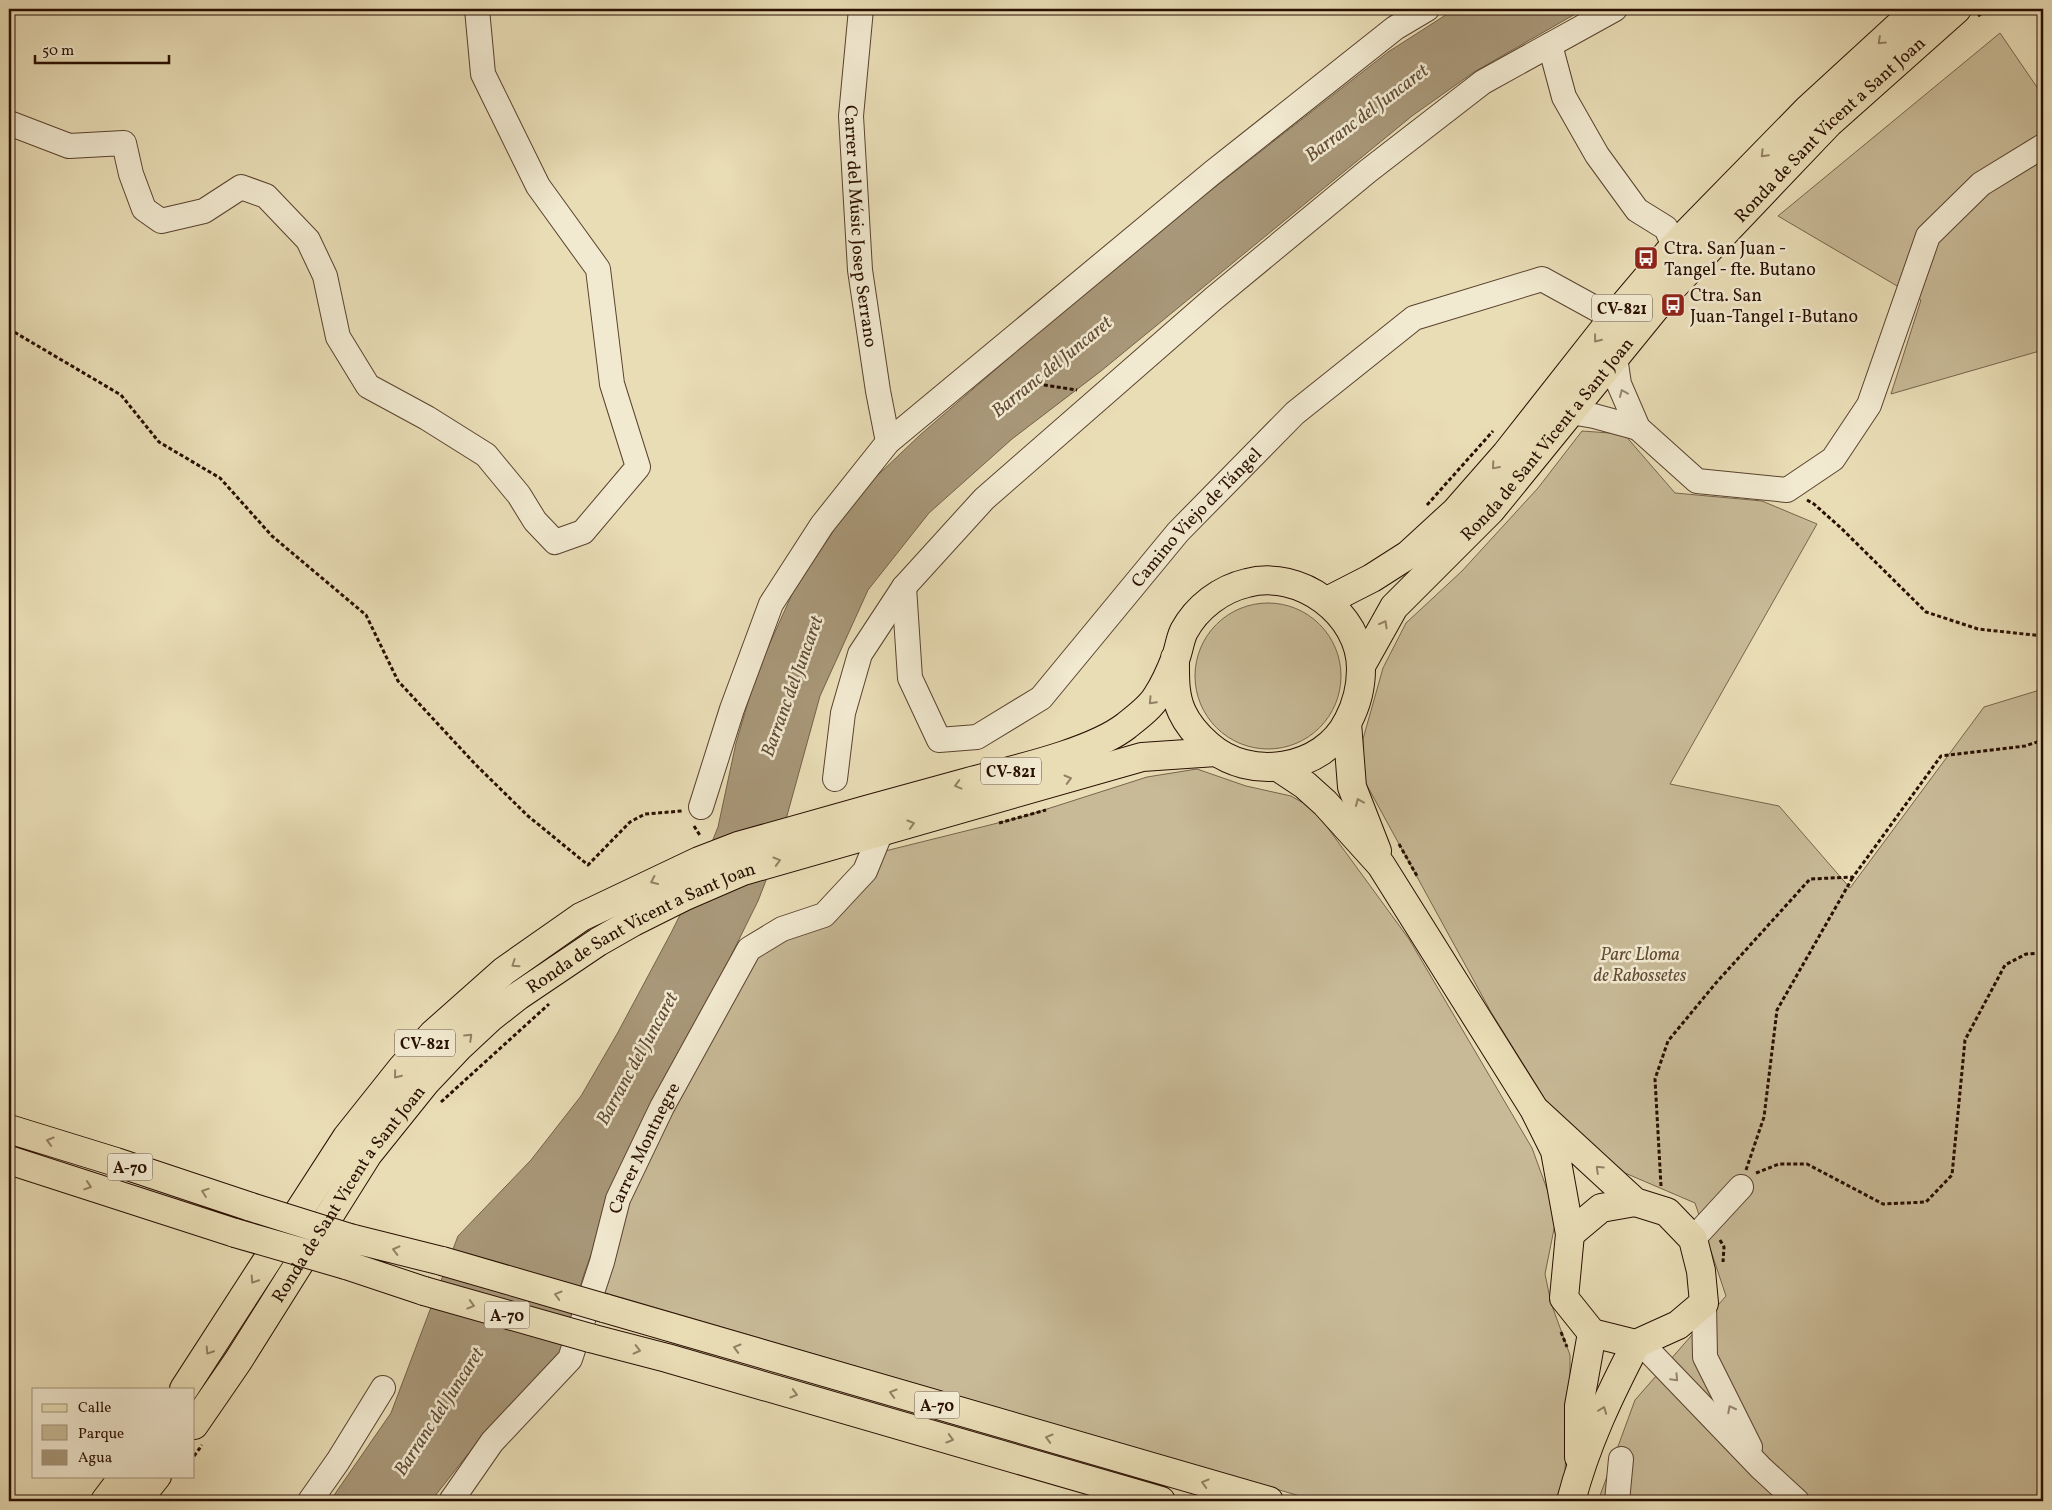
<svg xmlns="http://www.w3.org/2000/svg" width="2052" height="1510" font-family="Vollkorn,serif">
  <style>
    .green { fill: #c8ba97; stroke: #78644c }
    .water { fill: #a89778; stroke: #756148 }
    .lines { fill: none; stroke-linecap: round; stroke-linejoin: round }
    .minor-casing { stroke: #59422e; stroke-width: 26 }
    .major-casing { stroke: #290f00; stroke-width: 30 }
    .highway-casing { stroke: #290f00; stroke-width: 30 }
    .path { stroke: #290f00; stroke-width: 3; stroke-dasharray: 4 2.5; stroke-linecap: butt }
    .minor { stroke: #f1e9d0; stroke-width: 24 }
    .major { stroke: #e9ddb6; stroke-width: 28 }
    .highway { stroke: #e9ddb6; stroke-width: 28 }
    .highway-bridge-casing { stroke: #290f00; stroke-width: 30; stroke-linecap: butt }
    .highway-bridge { stroke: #e9ddb6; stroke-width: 28 }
    .oneway { stroke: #938064 }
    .oneway2 { stroke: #978772 }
    .labels { text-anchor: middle; stroke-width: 5; stroke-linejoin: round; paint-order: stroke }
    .shield { fill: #f1e9d0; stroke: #65503e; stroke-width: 1 }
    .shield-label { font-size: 16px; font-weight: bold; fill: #290f00 }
    .street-label { font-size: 18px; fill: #290f00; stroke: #f1e9d0 }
    .poi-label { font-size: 18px; fill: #290f00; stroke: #f1e9d0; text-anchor: start }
    .park-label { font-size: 18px; font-style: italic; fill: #614b35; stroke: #f1e9d0 }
    .water-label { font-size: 19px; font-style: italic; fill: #624c36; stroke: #f1e9d0 }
  </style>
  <rect width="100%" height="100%" fill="#e9ddb6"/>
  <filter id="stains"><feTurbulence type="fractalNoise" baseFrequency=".004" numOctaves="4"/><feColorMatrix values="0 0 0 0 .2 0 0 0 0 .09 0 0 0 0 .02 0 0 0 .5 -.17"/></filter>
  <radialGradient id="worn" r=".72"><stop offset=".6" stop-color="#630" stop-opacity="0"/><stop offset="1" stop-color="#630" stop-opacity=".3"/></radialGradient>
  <path class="green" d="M2000 33 2043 96V350L1891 394 1921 300 1778 216Z
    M1582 431 1624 434 1675 493 1762 501 1817 524 1670 784 1779 806 1850 888 1984 707 2043 689V1501H1598L1635 1400 1726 1296 1695 1203 1618 1170 1548 1104 1491 1012 1364 780 1363 739 1383 668 1406 623 1462 571 1538 488Z
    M1195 676a73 73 0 1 1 146 0a73 73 0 1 1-146 0Z
    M1197 769 1246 786 1291 796 1314 809 1409 939 1532 1148 1551 1200 1555 1224 1545 1274 1551 1303 1570 1355V1405L1565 1469 1571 1484 1565 1501H1317L599 1291 622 1199 749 949 824 915 873 854 1022 817 1147 777Z"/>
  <path class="water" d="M1455 9H1584L1474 72 1412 116 1101 371 1012 439 929 513 868 590 820 696 777 852 758 901 612 1196 584 1274 562 1349 542 1376 468 1454 431 1501H330L391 1413 458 1236 531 1160 581 1096 617 1034 671 933 693 889 718 827 736 743 757 672 793 592 858 494 920 435 1123 259 1388 52Z"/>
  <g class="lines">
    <defs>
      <g id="minor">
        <path id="s1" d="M861 9 851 116 860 270 878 391 888 442"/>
        <path d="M1550 45 1564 97 1597 155 1637 210 1666 228 1674 246"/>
        <path d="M9 123 69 146 124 143 131 174 144 209 161 221 204 211 241 187 266 196 308 240 325 276 338 337 368 386 427 418 486 455 519 495 535 521 555 542 583 532 638 467 612 384 598 269 538 186 483 74 477 9"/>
        <path d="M1615 357 1619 384 1638 428 1697 481 1787 490 1833 459 1869 405 1928 236 1981 184 2043 146"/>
        <path d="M1571 412 1594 416 1638 428"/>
        <path id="s2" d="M904 587 910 678 939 740 977 737 1041 698 1178 532 1295 413 1414 318 1542 279 1613 318"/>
        <path d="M835 779 843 713 860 654 904 587 984 499 1213 299 1368 171 1483 82 1615 9"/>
        <path d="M701 807 732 709 771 604 822 525 888 442 1212 173 1395 28 1427 9"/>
        <path d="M1693 1239 1741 1187"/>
        <path d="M1704 1303 1705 1357 1750 1447"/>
        <path d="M1641 1343 1761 1468 1797 1501"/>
        <path d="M310 1501 338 1461 383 1388"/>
        <path id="s3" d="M451 1501 492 1442 570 1359 602 1262 618 1199 662 1107 749 949 782 929 824 915 865 871 881 832"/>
        <path d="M1617 1501 1621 1459"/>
      </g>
      <g id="major">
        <path d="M1327 601 1372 578 1408 555 1456 511 1506 454 1613 318 1674 246 1808 109 1917 9"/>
        <path id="s4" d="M1361 666 1394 607 1491 510 1670 290 1829 123 1957 9"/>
        <path d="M1347 723 1352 787 1377 851"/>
        <path d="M1278 767 1305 785 1325 803 1381 865 1534 1109 1555 1151 1570 1234 1564 1298 1592 1333 1636 1344 1678 1325 1704 1303 1701 1271 1693 1239 1667 1212 1635 1202 1534 1109"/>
        <path d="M1570 1234 1601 1208 1635 1202"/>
        <path d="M184 1389 347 1137 402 1068 433 1034 504 971 581 917 699 861 738 846C815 824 891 803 968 782 1012 770 1091 753 1126 726 1136 718 1151 707 1157 696 1165 684 1171 670 1176 657 1179 649 1180 639 1184 631 1197 607 1221 589 1247 583 1299 569 1361 613 1361 669 1361 687 1357 704 1348 721 1323 771 1249 782 1208 745 1198 736 1188 725 1182 712 1174 695 1175 676 1175 658"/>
        <path id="s5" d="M194 1425 238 1361 368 1154 425 1083 460 1046 490 1018 518 996 598 942 633 922 683 897 743 871 1142 757 1216 752"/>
        <path d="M1579 1457V1406L1592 1333"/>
        <path d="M105 1501 124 1476"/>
        <path d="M137 1501 157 1476"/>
        <path d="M1571 1501C1586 1444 1609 1396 1636 1344"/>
      </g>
      <path id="highway" d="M9 1129 116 1162 251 1207
        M9 1160 235 1233
        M350 1238 442 1261
        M346 1265 424 1291
        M604 1308 1269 1501
        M590 1338 667 1358 1161 1501"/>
    </defs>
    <use href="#minor" class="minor-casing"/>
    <use href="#major" class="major-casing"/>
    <use href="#highway" class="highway-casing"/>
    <path class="path" d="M1978 16 1987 9
      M9 329 121 395 159 442 220 478 272 536 366 615 398 681 476 765 528 816 588 865 630 822 645 814 682 811
      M1031 383 1077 390
      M1807 500 1814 504 1841 528 1926 612 1978 629 2043 636
      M1427 505 1493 431
      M999 823 1046 810
      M694 826 701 837
      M1399 844 1417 876
      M441 1102 549 1004
      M1746 1170 1764 1117 1777 1010 1853 877
      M1756 1173 1779 1164H1807L1883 1204 1926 1202 1952 1175 1965 1040 2005 965 2026 954 2043 953
      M1661 1186 1655 1079 1668 1041 1715 984 1810 879 1853 877 1941 756 2025 746 2043 740
      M1720 1240 1724 1247 1723 1262
      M1561 1332 1567 1347
      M194 1456 202 1445"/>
    <use href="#minor" class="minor"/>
    <use href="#major" class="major"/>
    <use href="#highway" class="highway"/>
    <defs>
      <path id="highway-bridge" d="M251 1207 350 1238
        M235 1233 346 1265
        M442 1261 604 1308
        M424 1291 590 1338"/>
    </defs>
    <use href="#highway-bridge" class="highway-bridge-casing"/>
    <use href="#highway-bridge" class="highway-bridge"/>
  </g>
  <defs><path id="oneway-chevron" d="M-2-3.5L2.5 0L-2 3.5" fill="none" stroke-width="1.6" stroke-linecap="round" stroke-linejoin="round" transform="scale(1.25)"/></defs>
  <g class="oneway">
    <use href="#oneway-chevron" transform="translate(1881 41) rotate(137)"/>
    <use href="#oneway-chevron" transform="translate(1764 154) rotate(134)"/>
    <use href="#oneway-chevron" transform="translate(1597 339) rotate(128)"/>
    <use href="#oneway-chevron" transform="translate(1495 466) rotate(131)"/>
    <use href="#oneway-chevron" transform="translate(1384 624) rotate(-61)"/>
    <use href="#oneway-chevron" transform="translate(1152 701) rotate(133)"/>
    <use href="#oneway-chevron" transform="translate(1068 779) rotate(-16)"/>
    <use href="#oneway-chevron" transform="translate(958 785) rotate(165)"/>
    <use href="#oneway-chevron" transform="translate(1359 802) rotate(-113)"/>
    <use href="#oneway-chevron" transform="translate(911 824) rotate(-16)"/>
    <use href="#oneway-chevron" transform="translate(777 861) rotate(-16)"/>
    <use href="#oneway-chevron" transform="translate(654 881) rotate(155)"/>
    <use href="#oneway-chevron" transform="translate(515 964) rotate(146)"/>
    <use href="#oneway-chevron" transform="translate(469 1037) rotate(-44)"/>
    <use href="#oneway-chevron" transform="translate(397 1075) rotate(129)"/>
    <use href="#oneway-chevron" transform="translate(50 1141) rotate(-163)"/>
    <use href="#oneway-chevron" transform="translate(1599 1169) rotate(-137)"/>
    <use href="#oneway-chevron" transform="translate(88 1186) rotate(18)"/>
    <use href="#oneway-chevron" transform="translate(205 1192) rotate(-161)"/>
    <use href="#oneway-chevron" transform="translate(396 1250) rotate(-166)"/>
    <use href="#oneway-chevron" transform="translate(254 1280) rotate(123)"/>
    <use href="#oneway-chevron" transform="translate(558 1295) rotate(-164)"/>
    <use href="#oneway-chevron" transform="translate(471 1305) rotate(16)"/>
    <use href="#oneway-chevron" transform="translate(737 1348) rotate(-164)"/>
    <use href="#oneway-chevron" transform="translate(637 1350) rotate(14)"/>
    <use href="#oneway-chevron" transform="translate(209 1351) rotate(123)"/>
    <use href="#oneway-chevron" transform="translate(893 1393) rotate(-164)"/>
    <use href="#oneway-chevron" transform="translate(794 1394) rotate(16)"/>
    <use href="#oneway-chevron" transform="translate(1603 1410) rotate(-69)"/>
    <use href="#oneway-chevron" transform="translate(1049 1438) rotate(-164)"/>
    <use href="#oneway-chevron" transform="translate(950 1439) rotate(16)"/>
    <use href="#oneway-chevron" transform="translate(1205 1483) rotate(-164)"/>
  </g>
  <g class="oneway2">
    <use href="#oneway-chevron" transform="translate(1623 393) rotate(-113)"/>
    <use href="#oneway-chevron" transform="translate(1675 1378) rotate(46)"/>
    <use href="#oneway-chevron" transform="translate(1731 1409) rotate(-117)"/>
  </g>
  <defs>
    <symbol id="bus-square" viewBox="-11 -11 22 22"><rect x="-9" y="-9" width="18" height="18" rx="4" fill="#8f2418" stroke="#f1e9d0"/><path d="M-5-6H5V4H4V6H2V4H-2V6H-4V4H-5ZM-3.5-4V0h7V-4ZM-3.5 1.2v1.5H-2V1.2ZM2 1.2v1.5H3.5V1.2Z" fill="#fff"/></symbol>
  </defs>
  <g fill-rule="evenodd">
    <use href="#bus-square" x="1632" y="244" width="28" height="28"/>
    <use href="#bus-square" x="1659" y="291" width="28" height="28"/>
  </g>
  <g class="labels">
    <g class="shield">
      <rect x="1592" y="294.5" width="60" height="27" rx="4"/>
      <rect x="981" y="757.5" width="60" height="27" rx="4"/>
      <rect x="395" y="1029.5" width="60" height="27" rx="4"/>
      <rect x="107.5" y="1153.5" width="45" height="27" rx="4"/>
      <rect x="484.5" y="1301.5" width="45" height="27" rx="4"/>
      <rect x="914.5" y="1391.5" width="45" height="27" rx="4"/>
    </g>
    <g class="shield-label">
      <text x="1622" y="314">CV-821</text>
      <text x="1011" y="777">CV-821</text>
      <text x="425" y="1049">CV-821</text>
      <text x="130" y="1173">A-70</text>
      <text x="507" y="1321">A-70</text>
      <text x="937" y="1411">A-70</text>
    </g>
    <g class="street-label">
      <text dy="6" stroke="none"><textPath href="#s4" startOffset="715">Ronda de Sant Vicent a Sant Joan</textPath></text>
      <text dy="6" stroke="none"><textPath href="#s1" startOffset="218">Carrer del Músic Josep Serrano</textPath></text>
      <text dy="6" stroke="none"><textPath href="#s4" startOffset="295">Ronda de Sant Vicent a Sant Joan</textPath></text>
      <text dy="6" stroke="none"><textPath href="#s2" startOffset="511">Camino Viejo de Tángel</textPath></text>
      <text dy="6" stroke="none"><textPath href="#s5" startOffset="682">Ronda de Sant Vicent a Sant Joan</textPath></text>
      <text dy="6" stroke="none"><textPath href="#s3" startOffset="410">Carrer Montnegre</textPath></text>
      <text dy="6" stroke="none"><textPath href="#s5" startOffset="278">Ronda de Sant Vicent a Sant Joan</textPath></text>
    </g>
    <g class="poi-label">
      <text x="1664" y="254">Ctra. San Juan -<tspan x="1664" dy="21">Tangel - fte. Butano</tspan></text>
      <text x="1690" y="301">Ctra. San<tspan x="1690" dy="21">Juan-Tangel 1-Butano</tspan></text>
    </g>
    <g class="park-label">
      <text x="1640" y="960">Parc Lloma<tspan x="1640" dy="21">de Rabossetes</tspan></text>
    </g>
    <g class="water-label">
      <text transform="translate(1366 112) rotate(-37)" y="7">Barranc del Juncaret</text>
      <text transform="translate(1051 366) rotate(-39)" y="7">Barranc del Juncaret</text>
      <text transform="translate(791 686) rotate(-70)" y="7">Barranc del Juncaret</text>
      <text transform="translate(636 1058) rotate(-61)" y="7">Barranc del Juncaret</text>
      <text transform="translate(438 1411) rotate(-57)" y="7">Barranc del Juncaret</text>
    </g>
  </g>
  <rect width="2052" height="1510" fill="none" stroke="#e9ddb6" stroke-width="30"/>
  <rect x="10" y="10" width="2032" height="1490" fill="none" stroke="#290f00" stroke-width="2.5"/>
  <rect x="15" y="15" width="2022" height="1480" fill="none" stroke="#290f00"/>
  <rect x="32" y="1388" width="162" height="90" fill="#f1e9d0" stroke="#a1927d"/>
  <rect x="42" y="1404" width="25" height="8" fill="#e9ddb6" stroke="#a1927d"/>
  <text x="78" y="1412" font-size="15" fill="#290f00">Calle</text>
  <rect x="42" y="1425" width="25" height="15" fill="#c8ba97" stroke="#a1927d"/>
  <text x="78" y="1438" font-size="15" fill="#290f00">Parque</text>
  <rect x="42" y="1450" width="25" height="15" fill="#a89778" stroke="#a1927d"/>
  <text x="78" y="1462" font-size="15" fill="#290f00">Agua</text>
  <path d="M35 55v8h134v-8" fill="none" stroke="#290f00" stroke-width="2.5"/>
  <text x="42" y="55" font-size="15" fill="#290f00" stroke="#f1e9d0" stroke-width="4" paint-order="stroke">50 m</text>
  <rect width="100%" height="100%" filter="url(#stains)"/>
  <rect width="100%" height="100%" fill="url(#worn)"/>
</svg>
